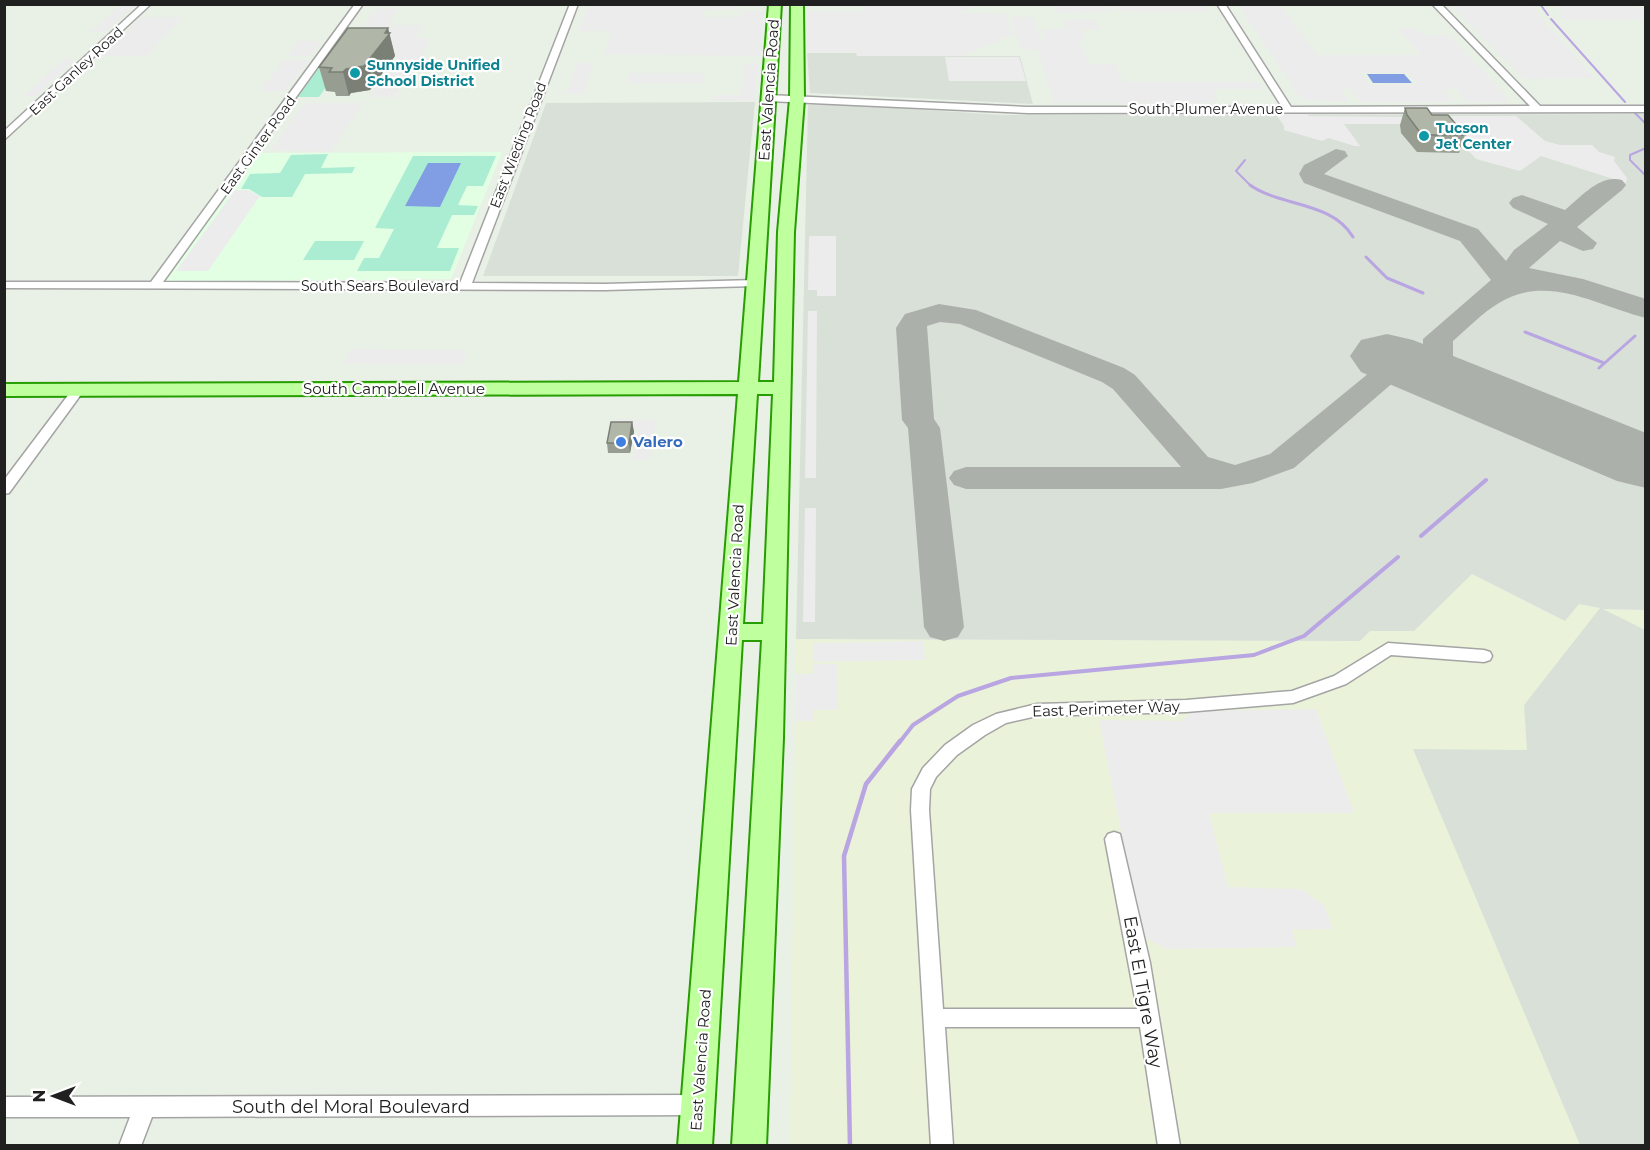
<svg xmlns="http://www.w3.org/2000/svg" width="1650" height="1150" font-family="Montserrat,sans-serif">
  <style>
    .education { fill: #e2ffe4 }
    .military { fill: #eaf3d9 }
    .airport { fill: #d9e0d8 }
    .grass { fill: #aaedd2 }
    .pitch { fill: #819ee4 }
    .parking { fill: #ececec; fill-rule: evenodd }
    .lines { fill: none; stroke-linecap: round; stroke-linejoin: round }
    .stream-far3 { stroke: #b8a5e1; stroke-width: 2 }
    .stream-far2 { stroke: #b8a5e1; stroke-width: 3 }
    .stream-far1 { stroke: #b8a5e1; stroke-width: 4 }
    .stream { stroke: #b8a5e1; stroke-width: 4.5 }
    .taxiway { fill: #acb0aa; fill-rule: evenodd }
    .runway { fill: #acb0aa; fill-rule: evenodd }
    .street-casing { stroke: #a4a4a4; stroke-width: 3 }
    .primary-casing { stroke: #269d00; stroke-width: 4 }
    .street { fill: #fff; fill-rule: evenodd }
    .primary { fill: #bfff9e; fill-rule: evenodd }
    .wall { fill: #979d90 }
    .shaded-wall { fill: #7b8076 }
    .building { fill: #b0b7a8; stroke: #7b8076; stroke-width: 1.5 }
    .culture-dot { fill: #0f9aa8; stroke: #fff; stroke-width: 2 }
    .shop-dot { fill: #3f7fe0; stroke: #fff; stroke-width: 2 }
    .labels { text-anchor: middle; stroke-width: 4.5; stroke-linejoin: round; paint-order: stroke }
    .far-culture-label { font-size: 14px; font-weight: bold; fill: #0d838f; stroke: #fff; text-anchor: start }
    .far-street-label { font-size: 14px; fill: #202020; stroke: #fff }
    .street-label { font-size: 15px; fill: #202020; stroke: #fff }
    .shop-label { font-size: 15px; font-weight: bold; fill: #366cbe; stroke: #fff; text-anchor: start }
    .near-street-label { font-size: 18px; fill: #202020; stroke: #fff }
  </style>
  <rect width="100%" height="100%" fill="#e9f1e6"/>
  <path class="education" d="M502 152 451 279 164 282 259 153Z"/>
  <path class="military" d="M1472 574 1565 621 1579 604 1601 609 1645 610V1145L790 1146 796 639 1360 641 1370 631H1414Z"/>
  <path class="airport" d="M807 53H856L857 56H1020L1033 104 810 93Z
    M755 102 738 276H483L546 103Z
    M832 104 1004 115 1645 114V610L1603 609 1645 630V1145H1580L1413 749 1527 750 1524 705 1600 608 1579 604 1565 621 1472 574 1414 631H1370L1360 641 796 639 808 105Z"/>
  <path class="grass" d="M333 49H353L319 97H297Z
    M328 154 321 168 355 167 352 173 305 174 292 197H262L249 189H241L250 174 280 173 291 155Z
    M413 156H496L483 186H467L458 205 478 206 474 215H452L437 248H459L450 271H357L364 258H379L394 229 375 228Z
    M315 241H364L354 260H303Z"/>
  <path class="pitch" d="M1367 74H1404L1412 83H1373Z
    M428 163H461L440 207 405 206Z"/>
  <path class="parking" d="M589 4 737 5V9L704 10V17H741L742 11H765L761 26V56L604 54 611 31H578Z
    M121 5H136L106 32H90Z
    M863 5H979L958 13H1005L1012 35 962 56H859L858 52H807L808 11H863Z
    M1052 5H1108L1112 12 1055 13Z
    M1113 5H1205L1209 12 1117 11Z
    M1238 5H1280L1317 55H1421L1398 28H1416L1422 35H1448L1468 55H1464L1469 56 1508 98 1505 102H1466L1456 89H1443L1456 102H1360L1351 91 1353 89H1340L1350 102 1302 100ZM1361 73H1407L1417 84 1370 85Z
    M1450 5H1530L1594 78 1524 79Z
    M1555 5H1635L1645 13V20H1564L1559 15 1565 13Z
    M376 9H398L388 25H424L416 38H431L395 97H370L396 57 393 56 397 49H342L356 38Z
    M141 17H184L146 56H101Z
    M1010 17H1033L1040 40H1045L1042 30 1067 28 1065 19H1095L1100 30H1081L1085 40H1079L1089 64H1116L1123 82H1259L1263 89H1213L1217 99 1209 103H1054L1038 50 1020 49Z
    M298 41H321L309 56H287Z
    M945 57H1019L1026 81H949Z
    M64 59H75L36 96H24Z
    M284 60H309L285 91H259Z
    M758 62 755 101H713L714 95H741L745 63Z
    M578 63H594L583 94H566Z
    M629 73H705L703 83H627Z
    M304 103H363L331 152 271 150Z
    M1275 113H1306L1309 116 1413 117 1420 124H1344L1360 146H1355L1328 138 1322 141 1284 130V126Z
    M1437 116H1516L1545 141 1560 145H1592L1599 152 1615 157 1614 161 1627 178 1626 183 1541 156 1520 171 1476 159 1461 142 1469 141 1458 139Z
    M235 190H248L260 196 208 271H176Z
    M809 236H836V296H817V290H808Z
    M808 311H817L816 478H805Z
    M351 349 467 350H468L462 364 343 363Z
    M613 419 656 421 649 460H633L639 429 612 428Z
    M805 508H816L815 622H803Z
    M923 641 925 660 813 662V643Z
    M813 664H837L838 710H814V721H795L796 674H813Z
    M1316 709 1354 813H1209L1228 887 1301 889 1325 906 1332 929 1292 930 1297 947 1166 949 1142 936 1099 720 1182 721 1193 711Z"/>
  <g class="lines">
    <path class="stream-far3" d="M1540 4 1548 15
      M1551 19 1625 102
      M1635 113 1646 124
      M1646 148 1630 155V160L1646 176
      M1245 160 1236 171 1252 187"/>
    <path class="stream-far2" d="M1250 185C1281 207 1332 201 1353 237
      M1366 257 1387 278 1423 293
      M1525 332 1604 363
      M1599 368 1635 336"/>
    <path class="stream-far1" d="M1421 536 1486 480
      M899 743 913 725 958 696 1011 678 1254 655 1304 636 1398 557"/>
    <path class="stream" d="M850 1146 844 856 866 784 900 741"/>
    <path class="taxiway" d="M1336 149 1345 151 1348 156 1324 174 1478 229 1506 261 1514 250 1548 224 1513 208 1509 203 1513 198 1522 195 1565 210C1581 197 1600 174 1622 180L1626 185 1622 190 1577 227 1597 243 1593 249 1583 251 1560 241 1529 268 1583 279 1646 299V318C1598 306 1547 273 1499 303 1482 313 1468 328 1453 341V356L1478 387 1473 394 1462 396 1451 394 1423 357V339L1491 280 1460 241 1304 183 1299 174 1304 165Z
      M939 304 976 310 1124 368 1135 375 1208 457 1235 465 1270 454 1391 355 1402 353 1413 355 1417 362 1294 468 1253 483 1221 489H966L954 485 949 478 954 471 966 467H1181L1113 389 1102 382 960 324 940 322 927 326 934 419 940 428 964 627 958 637 944 641 930 637 924 627 908 428 902 420 896 328 905 314Z
      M1604 436 1616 439 1646 457V482C1627 478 1598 462 1587 446L1592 439Z"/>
    <path class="runway" d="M1387 334 1413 340 1646 433V488L1617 481 1361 372 1350 356 1361 340Z"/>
    <defs>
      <path id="street" d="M142 4H151L4 140V131Z
        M355 4H363L163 282 460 283 570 4H578L472 283 605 284 756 280 762 283 756 286 605 290 4 288V282H151Z
        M1217 4H1225L1291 107 1530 106 1432 4H1441L1540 106H1646V112L1028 113 768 101 763 98 768 95 1028 107H1282Z
        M79 385 85 389 9 493 4 494V480L75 386Z
        M1388 643 1484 650 1490 652 1492 656 1490 660 1484 662 1391 655 1346 684 1293 703 1186 712 1037 716 1006 723 985 735 957 755 936 777 930 789 929 810 943 1009H1137L1105 839 1108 834 1114 832 1120 834 1150 963 1180 1146H1158L1140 1027H945L953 1146H931L911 810 912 789 923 768 945 745 973 725 996 714 1037 704 1186 700 1292 691 1334 676Z
        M698 1095 706 1098 709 1105 706 1112 698 1115 152 1117 141 1146H119L130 1117H4V1097Z"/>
      <path id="primary" d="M769 4H781L758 382H774L778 232 790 99 791 4H803L804 99 794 232 783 738 766 1146H732L762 640H742L712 1146H678L738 394 4 396V384L739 382ZM757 394H773L763 624H743Z"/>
    </defs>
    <use href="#street" class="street-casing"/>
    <use href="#primary" class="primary-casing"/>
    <use href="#street" class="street"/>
    <use href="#primary" class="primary"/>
  </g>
  <path class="wall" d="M388 28 395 56 370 90 351 93 349 96H336L335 92 326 91 319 67Z
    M1405 108 1432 115 1465 135 1459 153 1417 152 1401 133 1400 125Z
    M632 422 634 432 630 453H608L607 443Z"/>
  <path class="shaded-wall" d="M388 28 395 56 370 90 351 93 349 96 343 72 346 69 385 33Z
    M632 422 634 432 630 453 629 443Z"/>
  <path class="building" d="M348 28H388L385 33H390L364 66 346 69 343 72H329L332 68 319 67Z
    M1405 108H1427L1432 115H1448L1465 135H1422L1407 115Z
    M611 422H632L629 443H607Z"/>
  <g class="culture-dot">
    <circle cx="355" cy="73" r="6"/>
    <circle cx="1424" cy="136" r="6"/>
  </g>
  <circle class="shop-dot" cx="621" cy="442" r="6"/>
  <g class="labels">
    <g class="far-culture-label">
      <text x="367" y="70">Sunnyside Unified<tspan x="367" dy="16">School District</tspan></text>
      <text x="1436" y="133">Tucson<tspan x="1436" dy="16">Jet Center</tspan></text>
    </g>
    <g class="far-street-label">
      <text transform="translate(76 71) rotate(-43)" y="5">East Ganley Road</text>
      <text x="1206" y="114">South Plumer Avenue</text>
      <text transform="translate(258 145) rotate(-54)" y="5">East Ginter Road</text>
      <text transform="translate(518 145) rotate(-69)" y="5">East Wieding Road</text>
      <text x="380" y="291">South Sears Boulevard</text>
    </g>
    <g class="street-label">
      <text transform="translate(769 90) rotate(-86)" y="5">East Valencia Road</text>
      <text x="394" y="394">South Campbell Avenue</text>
      <text transform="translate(735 575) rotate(-87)" y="5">East Valencia Road</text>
      <text transform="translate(1106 709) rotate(-2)" y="5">East Perimeter Way</text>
      <text transform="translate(701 1060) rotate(-86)" y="5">East Valencia Road</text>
    </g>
    <g class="shop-label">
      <text x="633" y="447">Valero</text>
    </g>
    <g class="near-street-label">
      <text transform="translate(1143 992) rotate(80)" y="6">East El Tigre Way</text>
      <text x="351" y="1113">South del Moral Boulevard</text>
    </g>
  </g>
  <rect width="1650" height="1150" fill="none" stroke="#202020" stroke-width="12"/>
  <g transform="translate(54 1096) rotate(270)" stroke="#ffffff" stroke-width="4.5" paint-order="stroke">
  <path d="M0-4.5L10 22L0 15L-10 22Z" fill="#202020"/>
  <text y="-9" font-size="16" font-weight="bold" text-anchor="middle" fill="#202020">N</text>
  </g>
</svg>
